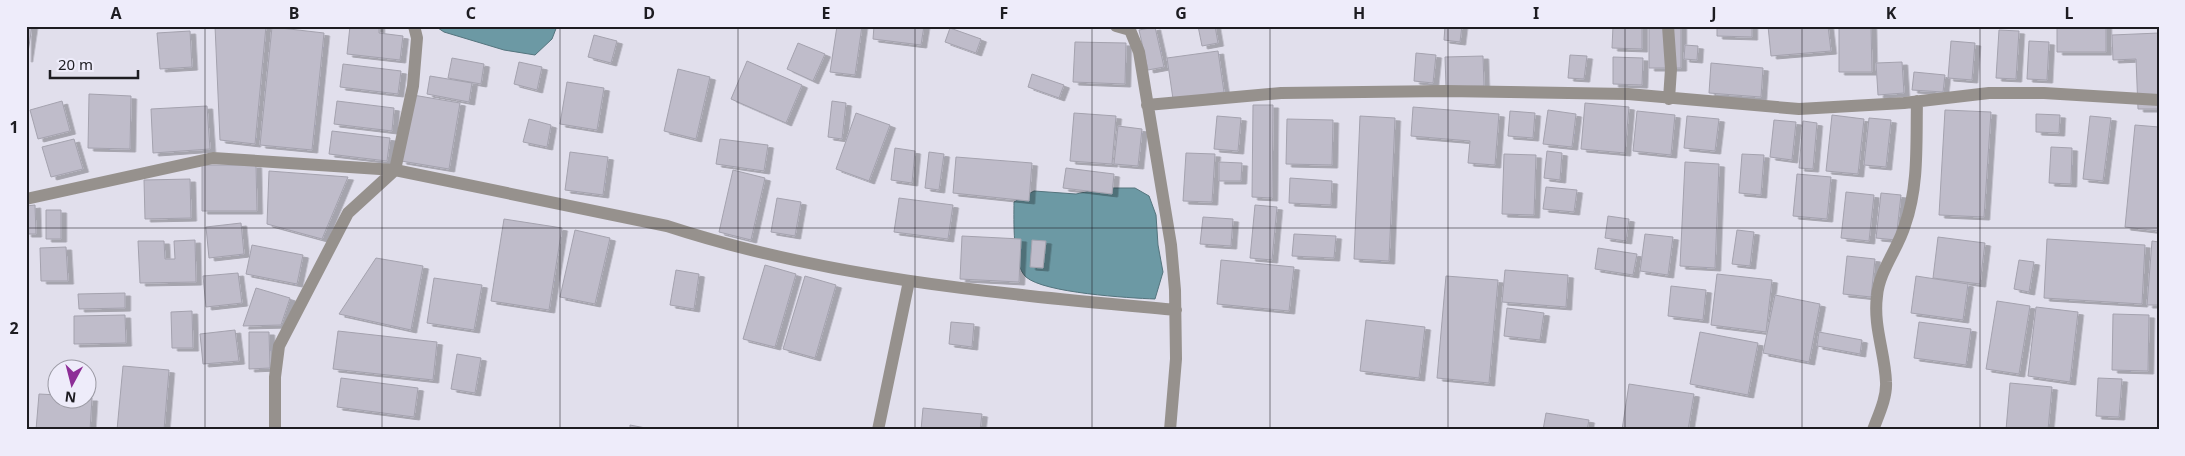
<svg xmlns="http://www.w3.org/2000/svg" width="2185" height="456" font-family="'Noto Sans',sans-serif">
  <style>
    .water { fill: #6c99a4; stroke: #54747d }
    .building { fill: #bfbcca; stroke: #a4a2ae; filter: url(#shadow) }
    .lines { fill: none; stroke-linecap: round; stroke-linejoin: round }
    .minor { stroke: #96918d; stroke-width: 12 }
    .grid { fill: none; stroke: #1d1c21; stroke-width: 1; stroke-opacity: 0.55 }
    .neatline { fill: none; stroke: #1d1c21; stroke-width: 2 }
    .grid-label { font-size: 16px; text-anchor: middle; font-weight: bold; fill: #1d1c21 }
  </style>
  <defs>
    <filter id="shadow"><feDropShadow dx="5.5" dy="3" stdDeviation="0" flood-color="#0004"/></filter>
  </defs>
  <rect width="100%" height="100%" fill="#e1dfec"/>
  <path class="water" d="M435 26H557L552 39 535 55 504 50 444 32Z
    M1105 188H1135L1149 196 1156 215 1158 245 1163 272 1155 299C1129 298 1044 293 1026 277 1012 264 1014 220 1014 202L1034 191 1076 194Z"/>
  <path class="building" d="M26 26H32L27 59H26Z
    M215 26H266L255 144 220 140Z
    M350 26H379V33L403 36 400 60 347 54Z
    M837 26H862L855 75 830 72Z
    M874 26H924L921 45 873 39Z
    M1198 26H1215L1218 43 1202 46Z
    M1445 26H1462L1460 42 1444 40Z
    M1613 26H1642V49L1612 48Z
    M1649 26H1681V68H1649Z
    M1717 26H1752V37L1717 36Z
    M1768 26H1828L1831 51 1771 56Z
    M1839 26H1871L1872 72H1839Z
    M2057 26H2106V52H2057Z
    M272 27 324 33 312 150 260 145Z
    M1155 27 1164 67 1148 70 1139 30Z
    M950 28 981 39 976 53 945 42Z
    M1999 30 2019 31 2016 79 1996 78Z
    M190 31 192 67 160 69 157 33Z
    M2159 33V109H2138L2136 59 2113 60 2112 35Z
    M594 35 617 41 611 63 588 57Z
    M1951 41 1975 43 1972 80 1948 78Z
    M2029 41 2049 42 2047 80 2027 79Z
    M1075 42 1126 43 1125 84 1073 82Z
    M798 43 825 54 813 81 787 69Z
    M1685 45 1698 46 1697 60 1684 59Z
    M1218 51 1224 92 1173 99 1167 58Z
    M1416 53 1436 55 1433 83 1414 81Z
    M1570 55 1587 56 1584 79 1568 78Z
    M1483 56 1484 86 1446 87 1445 57Z
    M1613 57 1643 58 1642 85 1613 84Z
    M452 58 484 64 481 84 448 78Z
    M747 61 802 85 786 123 731 99Z
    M519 62 542 67 537 90 514 84Z
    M1902 62 1904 93 1878 95 1876 63Z
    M1711 63 1763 68 1761 97 1709 93Z
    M343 64 401 71 398 94 340 87Z
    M678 69 710 77 696 139 664 131Z
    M1914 72 1945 75 1943 92 1912 90Z
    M1032 74 1064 85 1059 98 1028 87Z
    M430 76 472 83 469 102 427 94Z
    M567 82 604 88 597 130 560 124Z
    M89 94 131 96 130 149 88 148Z
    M413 95 460 103 449 169 401 161Z
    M62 101 70 131 38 139 30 110Z
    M337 101 394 108 392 131 334 124Z
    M832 101 846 103 842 139 828 137Z
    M1585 103 1629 107 1625 153 1581 149Z
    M1253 105H1273L1272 198 1252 197Z
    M207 106 210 149 153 153 151 109Z
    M1413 107 1499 114 1495 165 1468 163 1470 141 1411 136Z
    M1548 110 1576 114 1572 147 1543 144Z
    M1945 110 1991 112 1984 217 1939 215Z
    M1510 111 1535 113 1533 138 1508 136Z
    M1637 111 1675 115 1671 155 1633 151Z
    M856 113 890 125 869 181 836 169Z
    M1074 113 1116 116 1112 164 1070 161Z
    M2036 114 2060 115 2059 133 2036 132Z
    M1832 115 1864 119 1858 174 1826 171Z
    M1217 116 1241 118 1238 151 1214 149Z
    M1360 116 1395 118 1389 261 1354 259Z
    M1687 116 1719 119 1715 151 1684 148Z
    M2090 116 2111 118 2103 181 2083 179Z
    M1869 118 1891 120 1886 167 1864 165Z
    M529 119 551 125 547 147 523 142Z
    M1287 119 1333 120 1332 165 1286 164Z
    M1774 120 1796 122 1792 160 1770 157Z
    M1803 121 1817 123 1813 169 1799 168Z
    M2135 125 2159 127V231L2125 227Z
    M1118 126 1142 129 1138 166 1114 164Z
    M332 131 390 138 387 161 329 154Z
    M74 139 83 169 51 177 42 147Z
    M720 139 768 145 764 171 716 164Z
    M2051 147 2072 148 2071 184 2049 183Z
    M895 148 915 151 912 183 891 180Z
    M1547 151 1562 153 1560 180 1544 178Z
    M570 152 608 157 603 195 565 190Z
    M929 152 944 154 939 190 925 188Z
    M1186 153 1215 154 1212 202 1183 201Z
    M1504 154 1536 155 1534 215 1502 214Z
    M1742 154 1764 155 1761 195 1739 193Z
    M956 157 1032 163 1029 201 953 193Z
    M1219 162 1242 163 1241 181H1219Z
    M1685 162 1719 164 1715 268 1680 266Z
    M202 165H256L257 211H202Z
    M1066 168 1114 174 1112 194 1063 188Z
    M733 170 765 178 751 240 719 232Z
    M269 171 348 177 322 239 267 224Z
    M1797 174 1831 177 1827 219 1793 216Z
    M1290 178 1332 181 1331 205 1289 203Z
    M190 179 191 218 145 219 144 180Z
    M1546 187 1577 190 1574 212 1543 209Z
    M1846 192 1874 195 1869 241 1841 238Z
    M1881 193 1901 195 1896 240 1876 238Z
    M777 198 801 202 795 236 771 232Z
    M899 198 953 205 948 239 894 232Z
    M35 205 36 234H26V206Z
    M1255 205 1277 207 1272 260 1250 258Z
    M46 210H61V239H46Z
    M1608 216 1629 219 1626 241 1605 238Z
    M1203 217 1233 219 1231 246 1200 244Z
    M504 219 562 228 549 310 491 301Z
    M241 223 244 254 209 258 206 227Z
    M575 230 610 238 595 304 560 297Z
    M1737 230 1754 232 1750 266 1732 264Z
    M1294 234 1336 236 1334 258 1292 256Z
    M1645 234 1673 237 1668 275 1640 271Z
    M962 236 1021 239 1019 282 960 279Z
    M1938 237 1985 243 1980 284 1933 278Z
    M2047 239 2145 245 2142 304 2044 298Z
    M195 240 196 282 140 283 138 241H164L165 259H175L174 241Z
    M1032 240 1046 241 1043 268 1030 267Z
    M2152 241 2159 242V305H2147Z
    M252 245 303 255 297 284 246 274Z
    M66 247 68 281H41L40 248Z
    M1598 248 1637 254 1633 275 1595 269Z
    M1847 256 1875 259 1871 297 1843 294Z
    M376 258 423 266 411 330 339 314Z
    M1221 260 1294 267 1289 311 1217 304Z
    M2019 260 2034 262 2029 292 2014 289Z
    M765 265 796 274 775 347 743 339Z
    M676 270 699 274 694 309 670 305Z
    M1505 270 1568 275 1566 307 1502 302Z
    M238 273 242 303 206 307 203 276Z
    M1717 274 1772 280 1766 332 1711 325Z
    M805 276 836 285 815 358 783 349Z
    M1446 276 1498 280 1489 383 1437 378Z
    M1916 276 1968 284 1963 320 1911 313Z
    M434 278 482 285 474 330 427 323Z
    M1671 286 1706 290 1703 320 1668 316Z
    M256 288 290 298 281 325 243 326Z
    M125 293V308L79 309 78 294Z
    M1775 295 1820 304 1809 362 1763 353Z
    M1997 301 2030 306 2019 374 1986 369Z
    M2036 307 2078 312 2070 382 2028 376Z
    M1507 308 1544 313 1540 340 1504 336Z
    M192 311 193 348H172L171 312Z
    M2113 314 2149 315 2148 371 2112 370Z
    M125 315 126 343 74 344V316Z
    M1366 320 1425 327 1419 378 1360 371Z
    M951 322 974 324 972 347 949 344Z
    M1919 322 1971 329 1966 365 1914 358Z
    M235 330 239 361 203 364 200 334Z
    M338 331 437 342 433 380 333 369Z
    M249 332H269L270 368 249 369Z
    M1700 332 1758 343 1748 395 1690 384Z
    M1819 332 1862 340 1860 354 1817 346Z
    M457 354 481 358 475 393 451 389Z
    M123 366 169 370 164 430H117Z
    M341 378 418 388 414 417 337 407Z
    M2098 378 2122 379 2119 417 2096 416Z
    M2010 383 2052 387 2048 430H2006Z
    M1629 384 1694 394 1688 430H1622Z
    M39 394 58 395V398H92L90 430H36Z
    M923 408 982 414 980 430H921Z
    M1546 413 1589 420 1587 430H1543Z
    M630 425 656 430H630Z"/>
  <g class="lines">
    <path class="minor" d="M1116 26 1130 30 1139 52 1171 245 1175 290 1176 359 1170 430
      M1668 26 1671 69 1669 99
      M1147 105 1281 93 1446 91 1628 94 1799 109 1904 103 1989 93H2044L2159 100
      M26 199 213 158 395 170 667 226C832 280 1005 294 1176 310
      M275 430V377L279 346 348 213 395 170 413 86 417 38 414 26
      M878 430 909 281
      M1873 430C1878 416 1887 398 1886 382 1885 353 1873 326 1877 296 1879 271 1898 249 1905 225 1919 186 1916 142 1917 101"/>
  </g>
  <path class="grid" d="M205 26V430M382 26V430M560 26V430M738 26V430M915 26V430M1092 26V430M1270 26V430M1448 26V430M1625 26V430M1802 26V430M1980 26V430M26 228H2159"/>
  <rect width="2185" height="456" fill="none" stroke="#eeecfa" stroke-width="55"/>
  <g transform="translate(72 384) rotate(187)"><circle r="24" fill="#eeecfa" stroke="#9a99a3"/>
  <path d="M0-4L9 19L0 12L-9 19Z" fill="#8d2e97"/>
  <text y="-8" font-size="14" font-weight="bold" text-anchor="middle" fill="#1d1c21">N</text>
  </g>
  <path d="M50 70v8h88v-8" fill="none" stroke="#1d1c21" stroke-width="2.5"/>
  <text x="58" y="70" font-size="15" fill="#1d1c21" stroke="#eeecfa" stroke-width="4" paint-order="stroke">20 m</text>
  <rect x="28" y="28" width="2130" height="400" class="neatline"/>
  <g class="grid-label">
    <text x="116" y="19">A</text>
    <text x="294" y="19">B</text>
    <text x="471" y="19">C</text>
    <text x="649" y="19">D</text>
    <text x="826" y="19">E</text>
    <text x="1004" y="19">F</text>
    <text x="1181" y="19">G</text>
    <text x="1359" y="19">H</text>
    <text x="1536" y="19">I</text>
    <text x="1714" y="19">J</text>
    <text x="1891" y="19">K</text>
    <text x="2069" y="19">L</text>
    <text x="14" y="133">1</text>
    <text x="14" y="334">2</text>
  </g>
</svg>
